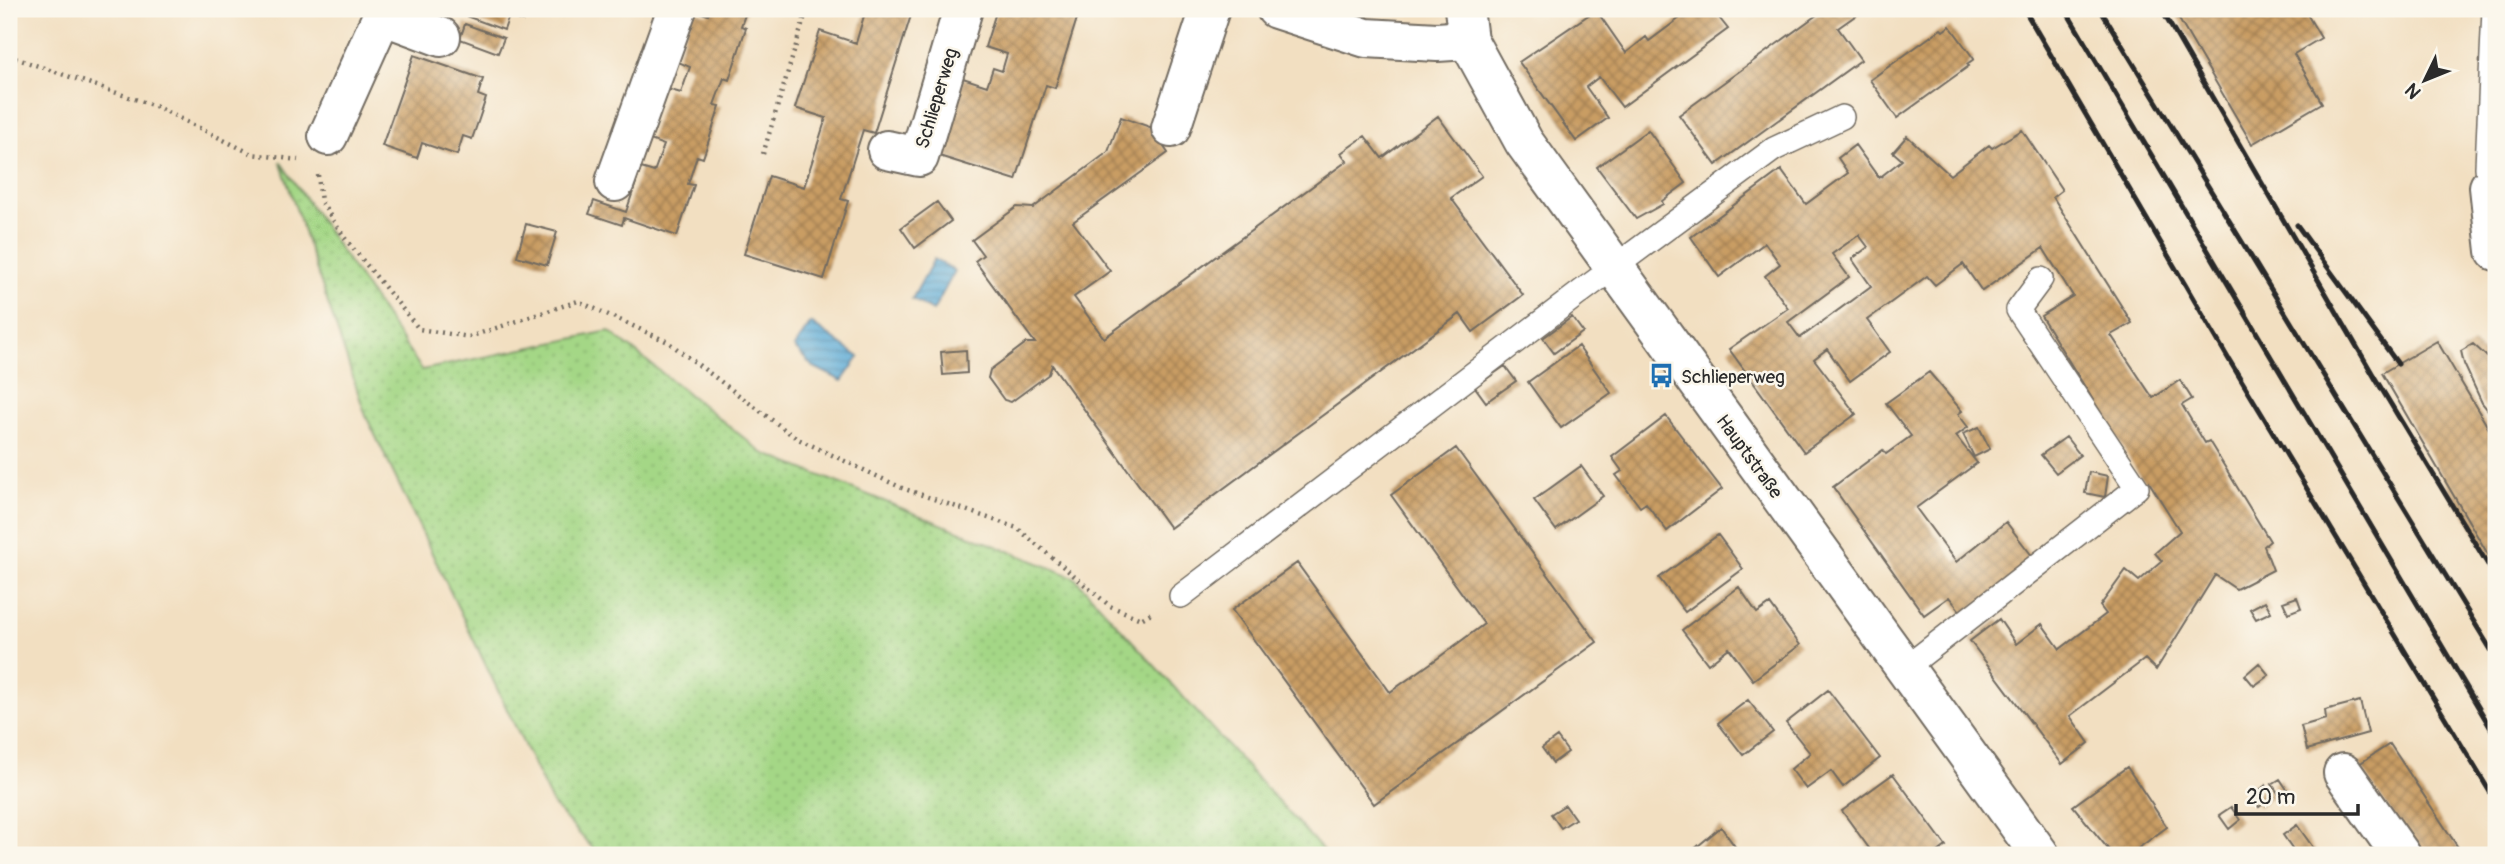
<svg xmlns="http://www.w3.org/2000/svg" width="2505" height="864" font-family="Pangolin,sans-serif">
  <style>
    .grass { fill: url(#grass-dots); stroke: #688158; stroke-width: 2 }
    .water { fill: url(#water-rules); stroke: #446b80; stroke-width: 2 }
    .building { fill: url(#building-cross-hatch); fill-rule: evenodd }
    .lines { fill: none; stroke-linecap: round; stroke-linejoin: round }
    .lane-casing { stroke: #716a60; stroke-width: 26 }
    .street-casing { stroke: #716a60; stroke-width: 42 }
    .secondary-casing { stroke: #716a60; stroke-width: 42 }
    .path { stroke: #716a60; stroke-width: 4.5; stroke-dasharray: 2 5; stroke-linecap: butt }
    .lane { stroke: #fff; stroke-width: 23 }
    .street { stroke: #fff; stroke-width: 38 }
    .secondary { stroke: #fff; stroke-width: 38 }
    .rail { stroke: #2b2b2b; stroke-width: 5 }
    .labels { text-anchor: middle; stroke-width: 5; stroke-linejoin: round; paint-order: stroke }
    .street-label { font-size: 19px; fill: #2b2b2b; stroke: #fbf7ec }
    .poi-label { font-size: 19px; fill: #2b2b2b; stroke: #fbf7ec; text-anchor: start }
  </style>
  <defs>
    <pattern id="grass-dots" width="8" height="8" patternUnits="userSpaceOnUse" patternTransform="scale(1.75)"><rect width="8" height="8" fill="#a4d786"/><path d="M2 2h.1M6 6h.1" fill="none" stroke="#8db974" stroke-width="1.8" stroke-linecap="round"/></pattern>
    <pattern id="water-rules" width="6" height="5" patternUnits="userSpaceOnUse" patternTransform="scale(1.75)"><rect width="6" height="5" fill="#5dabd6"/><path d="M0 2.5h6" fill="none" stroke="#4d8bae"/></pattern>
    <pattern id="building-cross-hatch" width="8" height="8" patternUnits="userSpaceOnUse" patternTransform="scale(1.75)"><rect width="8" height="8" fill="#c99d64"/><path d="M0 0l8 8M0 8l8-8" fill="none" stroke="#a38053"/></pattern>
  </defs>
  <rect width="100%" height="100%" fill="#fbf7ec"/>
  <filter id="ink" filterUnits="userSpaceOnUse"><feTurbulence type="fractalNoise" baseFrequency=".0143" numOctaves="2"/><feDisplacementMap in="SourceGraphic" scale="14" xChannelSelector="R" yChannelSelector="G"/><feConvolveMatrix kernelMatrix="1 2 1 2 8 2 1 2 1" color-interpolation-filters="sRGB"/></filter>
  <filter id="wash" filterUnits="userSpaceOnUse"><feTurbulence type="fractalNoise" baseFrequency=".00686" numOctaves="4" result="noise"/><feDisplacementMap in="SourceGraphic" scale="28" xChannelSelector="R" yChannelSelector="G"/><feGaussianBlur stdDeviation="1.57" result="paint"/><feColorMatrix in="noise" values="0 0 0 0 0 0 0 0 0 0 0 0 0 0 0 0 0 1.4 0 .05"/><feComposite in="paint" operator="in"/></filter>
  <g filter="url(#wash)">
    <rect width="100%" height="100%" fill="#f2dfc1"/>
    <path class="grass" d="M280 161 422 370 609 331 763 453 1074 577 1327 855H599L553 805 366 416Z"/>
    <path class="water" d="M934 259 955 271 933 311 912 299Z
      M811 323 859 357 842 381 812 366 794 347Z"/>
    <g id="blocks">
      <path class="building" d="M447 9H527L523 21 509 16 504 30Z
        M710 9H747L741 26 746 28 729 80 724 78 714 105 720 106 703 158 697 156 688 184 694 185 677 236 624 218 622 225 589 214 594 201 626 212 641 168 654 172 664 145 650 140 667 89 681 93 690 67 676 61 693 10 708 15Z
        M866 9H913L874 133 863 130 841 199 848 201 824 279 744 254 769 176 804 187 826 118 795 108 820 31 856 43Z
        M997 9H1080L1055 88 1046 85 1016 180 939 156 963 78 987 86 993 68 1002 71 1007 54 985 47Z
        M1332 9H1405V10L1357 17Z
        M1692 9H1712L1728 29 1622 107 1599 77 1586 87 1608 118 1576 141 1519 62 1596 10 1626 53 1646 37 1649 41Z
        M1825 9H1865L1838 28 1861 60 1716 165 1679 115Z
        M2173 9H2304L2321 38 2294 54 2322 103 2252 144Z
        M465 24 504 38 498 53 460 39Z
        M1950 26 1974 59 1967 64 1969 66 1897 118 1870 80 1941 29 1943 31Z
        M414 55 483 79 478 95 486 98 479 119 472 139 463 136 457 155 422 143 417 158 382 146Z
        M1438 116 1482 176 1451 198 1523 295 1473 332 1460 314 1170 528 1052 365 1049 374 1011 402 1004 400 988 378 990 370 1026 343H1035L975 261 983 255 972 240 1017 207 1033 208 1108 152 1121 117 1150 127 1168 153 1073 222 1110 271 1074 297 1104 338 1347 161 1341 153 1365 136 1382 158Z
        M1648 130 1686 183 1662 201 1663 204 1636 219 1597 167Z
        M2022 130 2062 190 2053 197 2132 323 2111 335 2153 398 2180 380 2192 399 2182 405 2205 443 2209 441 2270 541 2264 546 2273 570 2236 589 2215 575 2156 670 2145 659 2070 716 2089 743 2062 764 1970 641 1999 619 2016 644 2042 624 2060 649 2106 614 2100 606 2126 570 2139 581 2162 561 2155 553 2180 531 2149 482 2145 484 2041 316 2073 296 2043 248 1982 291 1963 264 1935 285 1927 276 1867 320 1890 352 1850 381 1827 349 1814 359 1856 414 1804 452 1729 349 1788 308 1765 276 1780 264 1765 243 1719 277 1691 237 1781 170 1806 204 1848 173 1838 158 1855 145 1879 178 1902 160 1893 152 1907 136 1950 175 1989 145 1992 148ZM1859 235 1868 247 1852 259 1871 286 1800 338 1788 322 1849 277 1832 254Z
        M937 202 951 221 915 248 901 228Z
        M526 224 557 232 547 265 517 256Z
        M1572 317 1583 332 1554 353 1543 338Z
        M2437 341 2496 441V568L2382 373Z
        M2473 344 2496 365V420L2482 403 2464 364 2461 351Z
        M1578 346 1611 393 1561 428 1528 382Z
        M966 350 967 373 943 375 941 352Z
        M1505 366 1516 381 1486 402 1475 387Z
        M1929 372 1962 411 1958 414 1968 427 1956 436 1977 463 1916 508 1956 562 2006 522 2036 561 1965 617 1949 597 1924 615 1833 487 1883 450 1886 454 1911 436 1886 403Z
        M1666 416 1722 489 1667 531 1646 503 1640 507 1616 475 1622 471 1612 457Z
        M1979 427 1990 449 1974 457 1963 434Z
        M2066 437 2080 455 2056 473 2041 455Z
        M1456 448 1597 642 1374 804 1232 610 1297 563 1390 692 1438 658 1484 624 1391 495Z
        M1581 466 1603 496 1556 530 1534 500Z
        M2089 472 2108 476 2105 497 2085 493Z
        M1718 535 1743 569 1685 612 1659 578Z
        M1739 587 1757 613 1770 604 1800 645 1753 680 1729 648 1708 664 1682 630Z
        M2297 597 2301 608 2288 613 2283 602Z
        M2265 601 2271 612 2256 619 2250 609Z
        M2259 663 2269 675 2254 686 2245 675Z
        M1828 690 1880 758 1843 787 1831 771 1806 789 1791 769 1810 753 1786 723Z
        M1748 700 1773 732 1743 755 1718 723Z
        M2360 701 2368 733 2307 750 2301 726 2326 719 2325 710Z
        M1557 737 1568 752 1553 763 1542 748Z
        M2390 744 2463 855H2419L2359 764Z
        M2127 767 2167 827 2129 855H2113L2073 806Z
        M1893 774 1946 846 1934 855H1874L1842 811Z
        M2280 779 2288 791 2280 796 2272 784Z
        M2266 785 2274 796 2259 807 2252 796Z
        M1565 805 1575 819 1561 828 1551 814Z
        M2231 807 2240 820 2229 829 2219 815Z
        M2297 825 2317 853 2314 855H2297L2283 835Z
        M1721 827 1736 848 1726 855H1687Z"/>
    </g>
  </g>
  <g filter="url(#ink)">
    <use href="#blocks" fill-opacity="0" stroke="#716a60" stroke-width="2"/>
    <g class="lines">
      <defs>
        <path id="lane" d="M2489 187 2487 167 2494 9
          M1181 596 1582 291 1774 149 1842 117
          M1904 669 2137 488 2018 310 2041 279"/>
        <path id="street" d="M1276 9 1366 38 1437 42 1468 40
          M382 15 441 37
          M1171 128 1210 9
          M328 136 385 9
          M887 150 919 157 963 9
          M615 182 677 9
          M2496 186 2489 187 2496 251
          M2343 773 2401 855"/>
        <path id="secondary" d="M1464 9 1468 40 1524 142 2040 855"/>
      </defs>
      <use href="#lane" class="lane-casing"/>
      <use href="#street" class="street-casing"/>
      <use href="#secondary" class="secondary-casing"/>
      <path class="path" d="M9 56 155 106 252 154 298 160
        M763 154 807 9
        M318 175 321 202 347 241 419 329 469 337 578 301 668 342 796 438 902 488 1017 528 1110 606 1141 619 1153 612"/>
      <use href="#lane" class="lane"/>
      <use href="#street" class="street"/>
      <use href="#secondary" class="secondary"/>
      <path class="rail" d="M2024 9 2228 358 2496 802
        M2065 9 2496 737
        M2100 9 2496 658
        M2161 9 2375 378 2496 578
        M2297 225 2398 364"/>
    </g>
  </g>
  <defs>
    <symbol id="bus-bare" viewBox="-9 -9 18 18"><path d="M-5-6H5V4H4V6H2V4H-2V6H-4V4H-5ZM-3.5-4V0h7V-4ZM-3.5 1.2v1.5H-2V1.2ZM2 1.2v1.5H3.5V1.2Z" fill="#1f6fb2" stroke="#fbf7ec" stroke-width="2.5" paint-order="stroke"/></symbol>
  </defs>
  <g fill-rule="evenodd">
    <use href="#bus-bare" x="1644" y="358" width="35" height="35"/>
  </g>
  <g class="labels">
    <g class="street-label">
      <text transform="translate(936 98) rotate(-73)" y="7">Schlieperweg</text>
      <text transform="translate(1750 456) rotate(54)" y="7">Hauptstraße</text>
    </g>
    <g class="poi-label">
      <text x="1681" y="383">Schlieperweg</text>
    </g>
  </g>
  <rect width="2505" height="864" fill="none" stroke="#fbf7ec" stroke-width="35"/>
  <g transform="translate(2425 80) rotate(227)" stroke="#fbf7ec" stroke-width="5" paint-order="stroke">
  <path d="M0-5L12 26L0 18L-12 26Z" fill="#2b2b2b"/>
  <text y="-10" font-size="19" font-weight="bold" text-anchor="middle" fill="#2b2b2b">N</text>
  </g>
  <path d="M2236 804v10h122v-10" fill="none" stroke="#2b2b2b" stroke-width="3.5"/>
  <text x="2246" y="804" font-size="21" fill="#2b2b2b" stroke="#fbf7ec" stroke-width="5" paint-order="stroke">20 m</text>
</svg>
